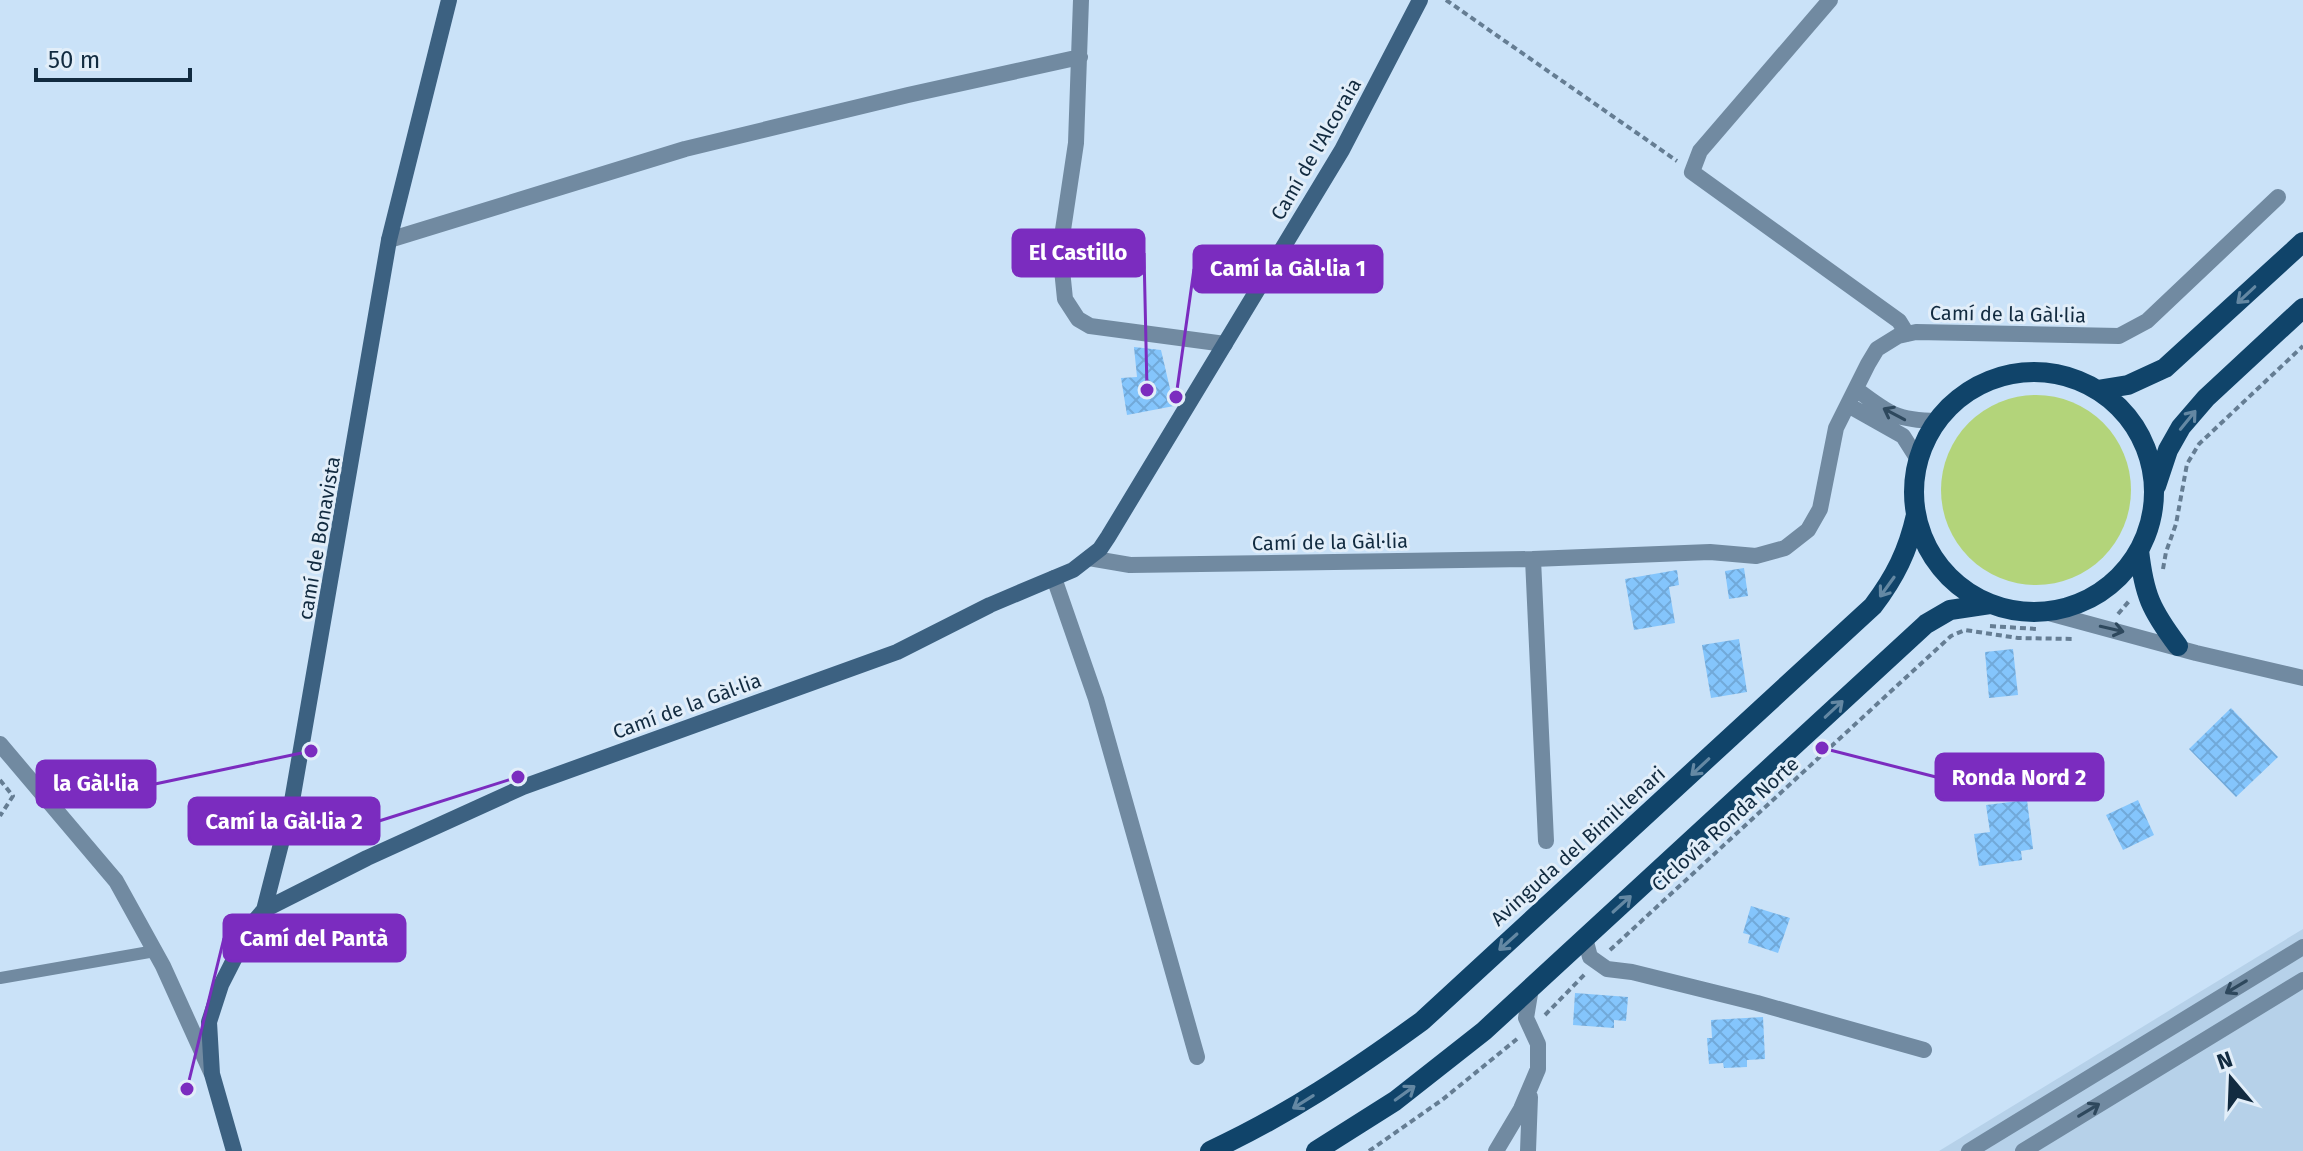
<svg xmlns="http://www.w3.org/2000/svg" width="2303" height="1151" font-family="'Fira Sans',sans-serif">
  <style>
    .built { fill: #b6d1e9 }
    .green { fill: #b3d47a }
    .building { fill: url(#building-cross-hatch) }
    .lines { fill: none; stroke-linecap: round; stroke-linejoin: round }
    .path { stroke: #657d93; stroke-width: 4; stroke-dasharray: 6 4; stroke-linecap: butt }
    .lane { stroke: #718aa1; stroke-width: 12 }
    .street { stroke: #718aa1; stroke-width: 16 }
    .secondary { stroke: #3c6181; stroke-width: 16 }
    .primary { stroke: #10446a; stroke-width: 20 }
    .oneway { stroke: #6488a3 }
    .oneway2 { stroke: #2e485d }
    .labels { text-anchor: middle; stroke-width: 6; stroke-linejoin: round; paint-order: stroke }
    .street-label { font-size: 20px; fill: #122b40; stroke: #e2eef9 }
    .leader { fill: none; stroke: #7b2cbf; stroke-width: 3 }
    .callout-dot { fill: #7b2cbf; stroke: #e2eef9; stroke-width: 3 }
    .callout { fill: #7b2cbf; stroke: #7b2cbf; stroke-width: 3 }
    .callout-label { font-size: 22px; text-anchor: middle; font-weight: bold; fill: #fff }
  </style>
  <defs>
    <pattern id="building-cross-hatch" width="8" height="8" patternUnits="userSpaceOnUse" patternTransform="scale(2)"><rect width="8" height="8" fill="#84c5fc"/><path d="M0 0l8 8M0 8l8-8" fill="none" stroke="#71a9d9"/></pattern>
  </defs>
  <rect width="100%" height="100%" fill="#cae2f8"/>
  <path class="built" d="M2303 929V1151H1939Z"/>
  <path class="green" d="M1941 490a95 95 0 1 1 190 0a95 95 0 1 1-190 0Z"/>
  <path class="building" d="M1134 347 1161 350 1174 406 1127 415 1121 378 1137 377Z
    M1744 568 1748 596 1729 599 1725 571Z
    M1677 570 1679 585 1669 587 1675 623 1634 630 1625 579Z
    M1739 639 1747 692 1711 698 1702 645Z
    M2013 649 2018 695 1989 698 1985 652Z
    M2231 708 2278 757 2236 797 2189 749Z
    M2027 800 2033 849 2021 851 2022 860 1979 866 1974 834 1990 832 1986 805Z
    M2138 800 2154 835 2123 850 2106 815Z
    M1751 906 1790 918 1778 953 1748 943 1750 935 1743 933Z
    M1575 993 1628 997 1626 1021 1614 1020V1028L1573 1025Z
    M1763 1017 1765 1059 1747 1060V1067L1724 1068 1723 1063 1709 1064 1707 1038H1712L1711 1020Z"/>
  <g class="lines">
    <path class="path" d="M1446 0 1677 161
      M2163 569 2166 552 2176 524 2187 464 2199 444 2303 346
      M2118 614 2130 600
      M1990 626 2037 629
      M0 780 13 796 0 816
      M1610 950 1951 636 1965 630 2018 638 2073 639
      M1545 1015 1586 973
      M1369 1151 1442 1100 1517 1039"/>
    <path class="lane" d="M0 978 155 951"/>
    <path class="street" d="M1081 0 1076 143 1060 250 1065 299 1078 319 1090 326 1225 344
      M1830 0 1700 151 1692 172 1899 321 1907 334
      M389 240 685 149 908 95 1080 57
      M1856 389C1889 414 1896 420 1937 421
      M1848 405 1903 436 1917 458
      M1089 558 1130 565 1533 559 1710 552 1756 556 1785 548 1808 530 1820 509 1836 428 1868 364 1877 349 1898 336 1916 332 2119 336 2147 321 2278 197
      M1533 559 1546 841
      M1054 578 1096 699 1197 1057
      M2045 612 2196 653 2303 678
      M0 744 116 881 163 966 211 1072
      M1585 938 1590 957 1607 969 1632 972 1757 1003 1924 1050
      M1496 1151 1521 1109 1538 1069V1044L1526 1018 1531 988
      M1528 1151 1530 1097
      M1969 1151 2303 947
      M2023 1151 2303 980"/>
    <path class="secondary" d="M264 910 367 858 523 787 897 652 990 605 1073 570 1100 549 1108 537 1342 150 1420 0
      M234 1151 212 1074 209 1022 221 985 252 924 264 910 292 801 389 240 449 0"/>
    <path class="primary" d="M1914 492a120 120 0 1 1 240 0a120 120 0 1 1-240 0Z
      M2097 390 2128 385 2165 368 2303 242
      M2156 486 2168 450 2181 427 2206 398 2303 308
      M2139 550C2144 595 2151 610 2178 646
      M1210 1151C1286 1116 1355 1070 1422 1021L1873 606C1895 577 1908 551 1916 515
      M1316 1151 1395 1101 1484 1031 1926 624 1950 610 1990 604"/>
  </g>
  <defs><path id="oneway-shaft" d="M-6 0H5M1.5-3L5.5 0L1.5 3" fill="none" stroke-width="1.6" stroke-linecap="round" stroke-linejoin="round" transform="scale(2)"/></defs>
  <g class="oneway">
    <use href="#oneway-shaft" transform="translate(2246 295) rotate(137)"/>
    <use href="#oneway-shaft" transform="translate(2188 420) rotate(-51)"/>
    <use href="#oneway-shaft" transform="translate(1887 587) rotate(126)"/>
    <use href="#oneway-shaft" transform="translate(1834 709) rotate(-43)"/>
    <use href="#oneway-shaft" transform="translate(1700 767) rotate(137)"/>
    <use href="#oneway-shaft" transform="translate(1622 904) rotate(-42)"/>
    <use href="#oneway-shaft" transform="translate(1508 942) rotate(138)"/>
    <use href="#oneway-shaft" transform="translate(1405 1093) rotate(-36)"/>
    <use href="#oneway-shaft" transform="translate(1303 1102) rotate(148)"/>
  </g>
  <g class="oneway2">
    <use href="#oneway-shaft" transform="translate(1894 414) rotate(-152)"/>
    <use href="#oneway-shaft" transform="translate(2112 629) rotate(13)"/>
    <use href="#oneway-shaft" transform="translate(2236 987) rotate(149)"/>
    <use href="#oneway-shaft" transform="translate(2089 1110) rotate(-31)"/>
  </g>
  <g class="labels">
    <g class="street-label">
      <text transform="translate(1316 149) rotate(-60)" y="7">Camí de l'Alcoraia</text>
      <text transform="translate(2008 314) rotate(1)" y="7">Camí de la Gàl·lia</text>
      <text transform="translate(319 538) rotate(-80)" y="7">camí de Bonavista</text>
      <text transform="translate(1330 542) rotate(-1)" y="7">Camí de la Gàl·lia</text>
      <text transform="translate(687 706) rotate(-20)" y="7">Camí de la Gàl·lia</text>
      <text transform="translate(1725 824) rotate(-42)" y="7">Ciclovía Ronda Norte</text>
      <text transform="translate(1578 846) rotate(-42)" y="7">Avinguda del Bimil·lenari</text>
    </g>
  </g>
  <path class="leader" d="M1147 390L1144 253M1176 397L1194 269M1822 748L1936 777M311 751L155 784M518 777L379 821M187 1089L224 938"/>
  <g class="callout-dot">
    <circle cx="1147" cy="390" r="8"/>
    <circle cx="1176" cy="397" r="8"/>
    <circle cx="1822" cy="748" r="8"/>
    <circle cx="311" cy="751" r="8"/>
    <circle cx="518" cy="777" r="8"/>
    <circle cx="187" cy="1089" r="8"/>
  </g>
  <g class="callout">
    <rect x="1013" y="230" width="131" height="46" rx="8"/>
    <rect x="1194" y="246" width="188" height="46" rx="8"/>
    <rect x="1936" y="754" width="167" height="46" rx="8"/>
    <rect x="37" y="761" width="118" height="46" rx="8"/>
    <rect x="189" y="798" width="190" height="46" rx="8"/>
    <rect x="224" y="915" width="181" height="46" rx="8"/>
  </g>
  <g class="callout-label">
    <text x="1078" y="260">El Castillo</text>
    <text x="1288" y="276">Camí la Gàl·lia 1</text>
    <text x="2019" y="785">Ronda Nord 2</text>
    <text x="96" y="791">la Gàl·lia</text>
    <text x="284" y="829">Camí la Gàl·lia 2</text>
    <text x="314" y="946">Camí del Pantà</text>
  </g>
  <g transform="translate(2231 1079) rotate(341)" stroke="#e2eef9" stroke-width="6" paint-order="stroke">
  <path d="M0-6L14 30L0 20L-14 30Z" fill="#122b40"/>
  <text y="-12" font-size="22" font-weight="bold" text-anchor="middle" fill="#122b40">N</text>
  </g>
  <path d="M36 68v12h154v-12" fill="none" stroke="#122b40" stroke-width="4"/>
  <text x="48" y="68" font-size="24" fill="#122b40" stroke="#e2eef9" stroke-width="6" paint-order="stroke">50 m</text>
</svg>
